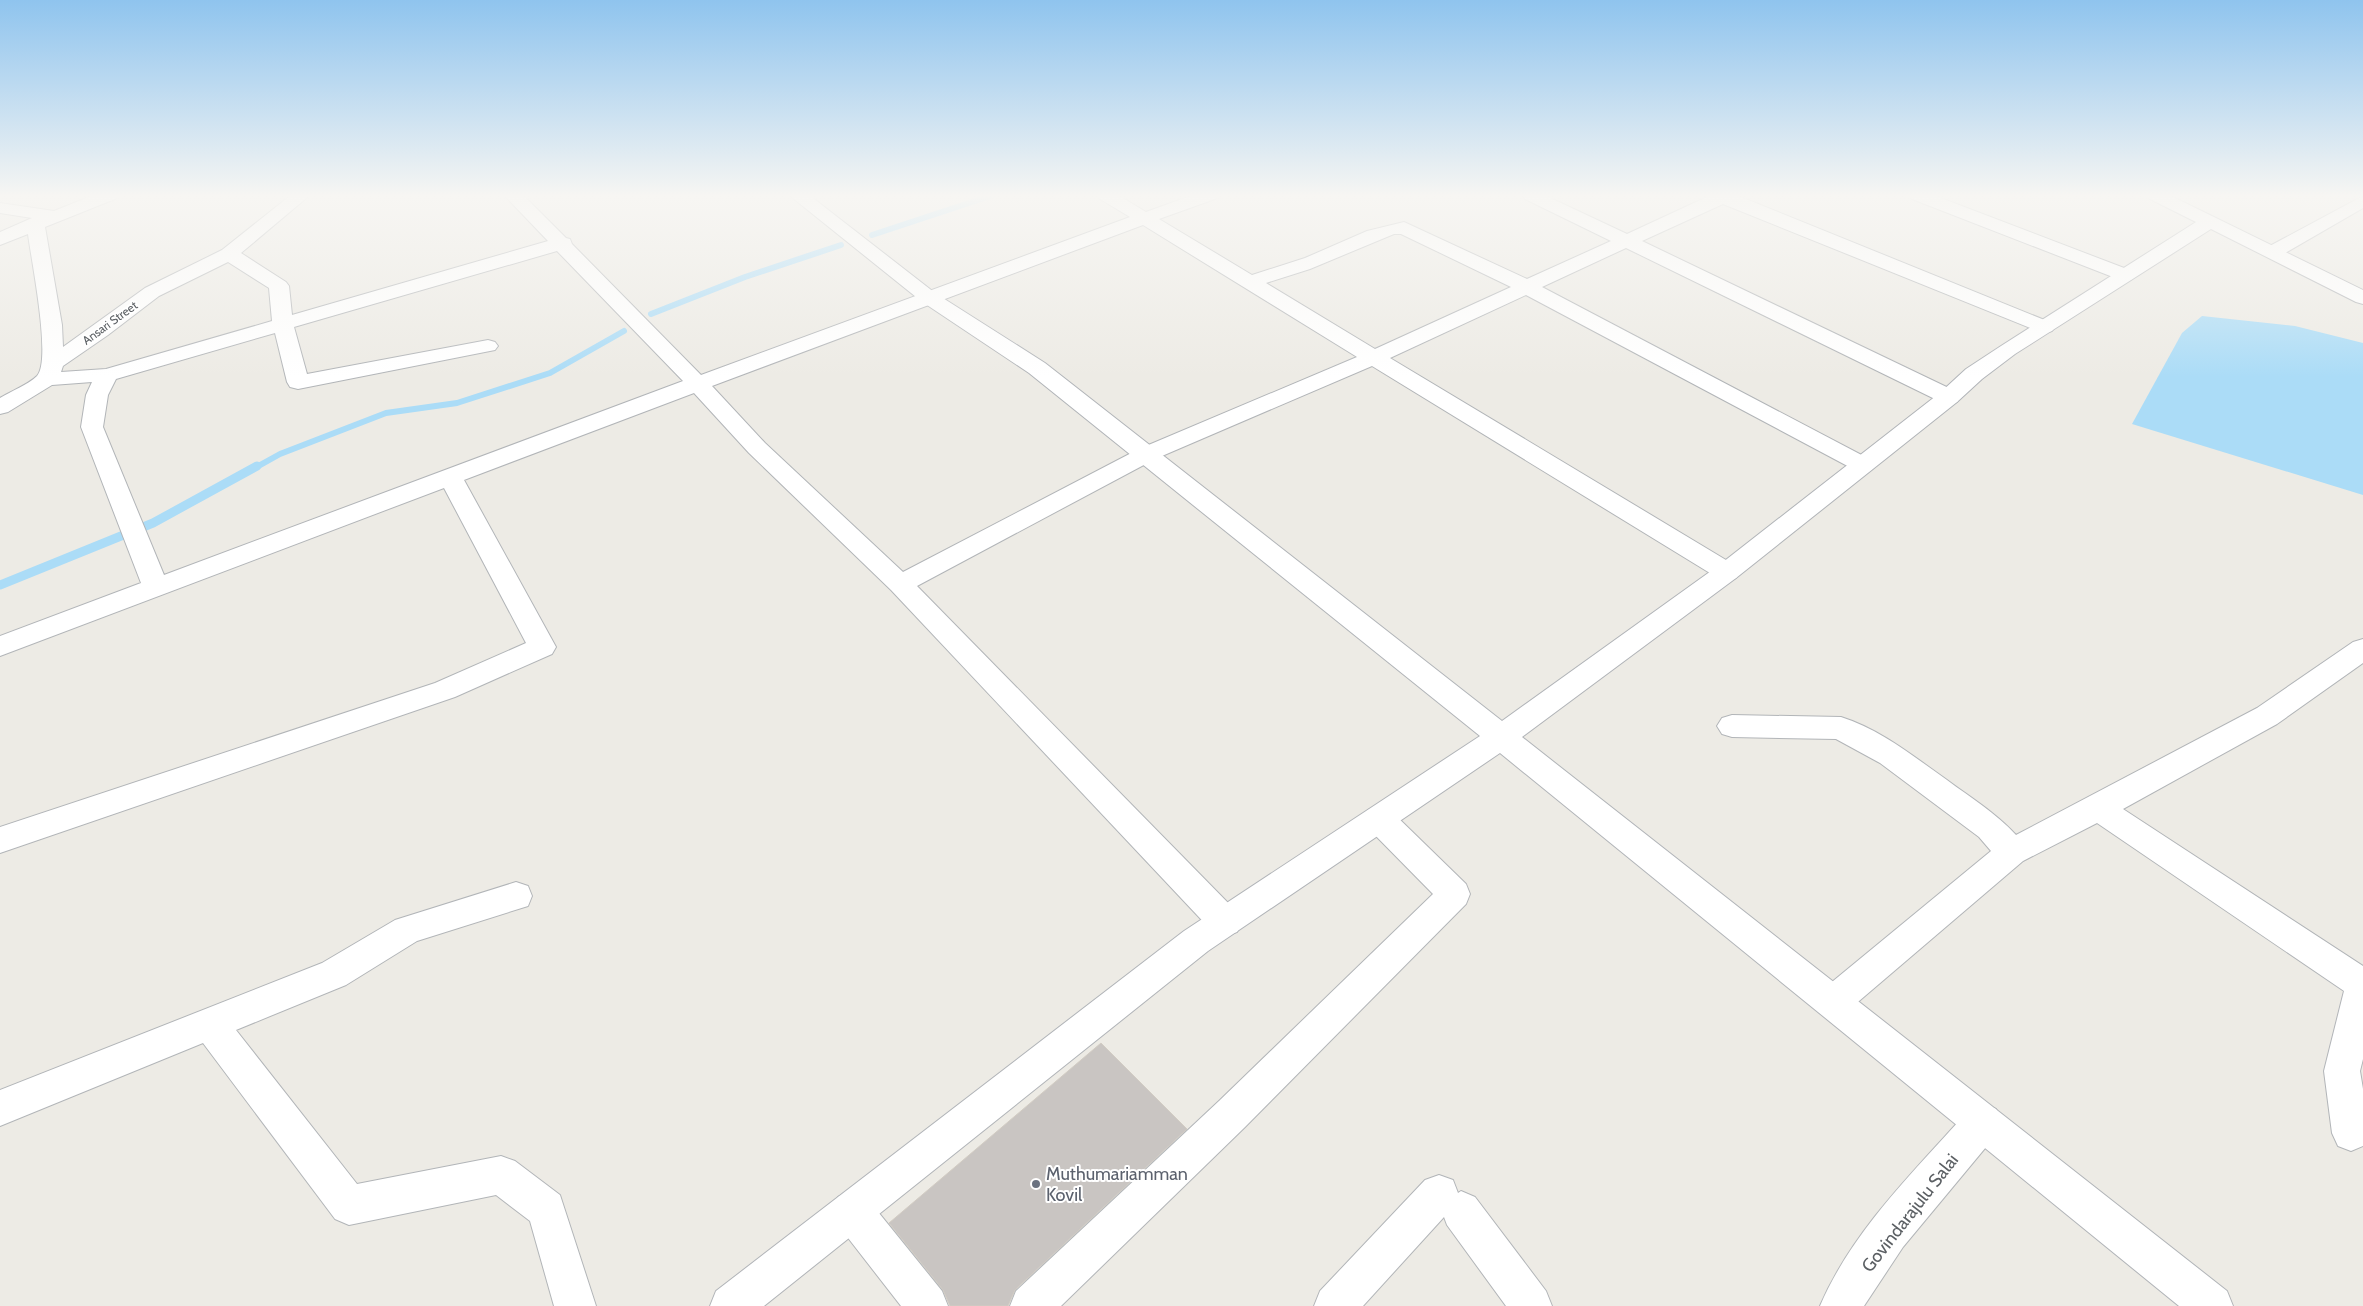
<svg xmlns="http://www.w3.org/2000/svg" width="2363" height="1306" font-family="Cabin,sans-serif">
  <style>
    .water { fill: #abdcf7 }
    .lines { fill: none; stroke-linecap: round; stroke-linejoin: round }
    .stream-far1 { stroke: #abdcf7; stroke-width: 6 }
    .stream { stroke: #abdcf7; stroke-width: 9 }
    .building { fill: #c9c5c2; stroke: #d2ccc3 }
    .street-casing { stroke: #b2b5b8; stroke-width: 2 }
    .secondary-casing { stroke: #b1b4b8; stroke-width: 2 }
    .street { fill: #fff; fill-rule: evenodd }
    .secondary { fill: #fff; fill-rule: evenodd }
    .worship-dot { fill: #6b7280; stroke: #fff; stroke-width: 2 }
    .labels { text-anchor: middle; stroke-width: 4; stroke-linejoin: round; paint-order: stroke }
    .far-street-label { font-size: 12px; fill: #5c6064; stroke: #fff }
    .near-worship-label { font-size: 18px; fill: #5b616d; stroke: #fff; text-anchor: start }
    .near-street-label { font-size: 18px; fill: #5c6064; stroke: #fff }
  </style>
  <rect width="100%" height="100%" fill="#edebe5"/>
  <path class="water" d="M2202 316 2295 326 2363 343V495L2132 424 2182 333Z"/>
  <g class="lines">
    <path class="stream-far1" d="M872 235 993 195
      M651 314 745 277 841 245
      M255 468 280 454 386 413 457 403 550 373 624 331"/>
    <path class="stream" d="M0 585 153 523 257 466"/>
  </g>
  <path class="building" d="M1101 1043 1187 1129 1015 1290 1008 1306H950L943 1290 889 1223Z"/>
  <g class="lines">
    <defs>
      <path id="street" d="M94 195H118L115 199 45 227 62 325 63 347 145 288 222 250 291 195H310L241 253 286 282 289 286 292 315 548 241 504 195H523L566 238 570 239 572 244 701 375 1130 217 1100 199 1097 195H1118L1146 212 1193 195H1218L1215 199 1159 219 1252 275 1305 258 1367 231 1404 222 1527 279 1611 241 1525 199 1522 195H1544L1627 234 1709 196 1708 195H1736L2052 323 2055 327 2052 331 2045 333 2038 331 1723 204 1642 241 1957 392 1960 397 1957 402 1949 404 1941 402 1626 248 1542 287 1871 460 1875 465 1871 470 1863 472 1855 470 1526 295 1390 358 1736 566 1740 572 1736 578 1727 581 1718 578 1372 366 1155 459 917 586 1237 912 1242 922 1237 932 1225 936 1213 932 891 590 749 453 694 393 464 480 556 647 552 654 455 697 0 853V827L435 683 526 643 444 488 0 656V636L141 583 81 427 86 395 92 382 52 385 8 412 0 414V398C11 391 28 385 37 376 52 360 31 259 28 234L0 245V232L32 218 0 213V203L54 211ZM1143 225 1357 357 1139 449 903 572 765 443 712 386ZM1394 234H1401L1511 287 1375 349 1266 283 1310 269ZM557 251 683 381 164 575 103 427 108 395 116 379 275 333 287 382 290 387 298 389 495 350 498 346 495 342 488 340 307 374 294 327ZM228 262 269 288 272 321 106 369 61 372 63 366 108 335 159 296Z
        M1909 195H1933L2132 271 2135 275 2132 279 2125 281 2118 279 1912 199Z
        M2363 196V208L2280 256 2273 258 2266 256 2264 252 2266 248Z
        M2363 639V663L2277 724 2123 809 2363 966V1059L2360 1071 2363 1089V1146L2351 1151 2338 1146 2332 1133 2324 1071 2344 991 2097 823 2023 861 1845 1013 1833 1018 1821 1013 1816 1002 1821 991 1991 851 1979 837 1880 763 1836 739 1732 737 1722 734 1717 726 1722 718 1732 715 1841 717C1880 729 1914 757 1947 780 1971 798 1996 813 2016 835L2257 708 2353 642Z
        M1379 807 1390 810 1466 884 1470 894 1466 904 1245 1127 1061 1306H1010L1016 1291 1219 1101 1433 894 1368 828 1363 819 1368 810Z
        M516 882 528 886 532 896 528 906 417 941 346 985 236 1030 357 1184 501 1156 515 1161 560 1195 596 1306H554L530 1221 496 1195 349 1225 335 1219 203 1043 0 1126V1090L322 963 395 920Z
        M1983 1104 1996 1109 2002 1122 1996 1135 1903 1247 1864 1306H1820C1852 1231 1916 1169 1970 1109Z
        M1439 1175 1453 1180 1458 1193 1461 1191 1475 1197 1546 1291 1552 1306H1506L1447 1225 1444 1217 1363 1306H1314L1320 1291 1425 1180Z
        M852 1191 866 1197 942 1291 948 1306H901L838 1225 832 1211 838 1197Z"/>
      <path id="secondary" d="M789 195H809L935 293 1045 363 1502 721 1718 566 1941 392 1966 369 2001 346 2196 222 2150 199 2147 195H2169L2363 290V304L2356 302 2211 229 2015 354 1982 379 1957 402 1736 578 1522 737 2227 1291 2233 1306H2179L1500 753 1208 951 764 1306H710L716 1291 1184 931 1480 736 1029 373 921 301Z"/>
    </defs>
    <use href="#street" class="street-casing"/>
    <use href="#secondary" class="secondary-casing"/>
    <use href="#street" class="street"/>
    <use href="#secondary" class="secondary"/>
  </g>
  <linearGradient id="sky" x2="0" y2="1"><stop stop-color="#8fc4ee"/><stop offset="0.52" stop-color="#f7f6f3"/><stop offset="1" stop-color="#f7f6f3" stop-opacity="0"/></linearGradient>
  <rect width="2363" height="377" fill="url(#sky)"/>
  <circle class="worship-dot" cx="1036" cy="1184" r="5"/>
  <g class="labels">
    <g class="far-street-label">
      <text transform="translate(110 323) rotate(-36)" y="4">Ansari Street</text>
    </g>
    <g class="near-worship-label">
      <text x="1046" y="1180">Muthumariamman<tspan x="1046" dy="21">Kovil</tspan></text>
    </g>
    <g class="near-street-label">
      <text transform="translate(1910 1213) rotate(-52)" y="6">Govindarajulu Salai</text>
    </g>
  </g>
</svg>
